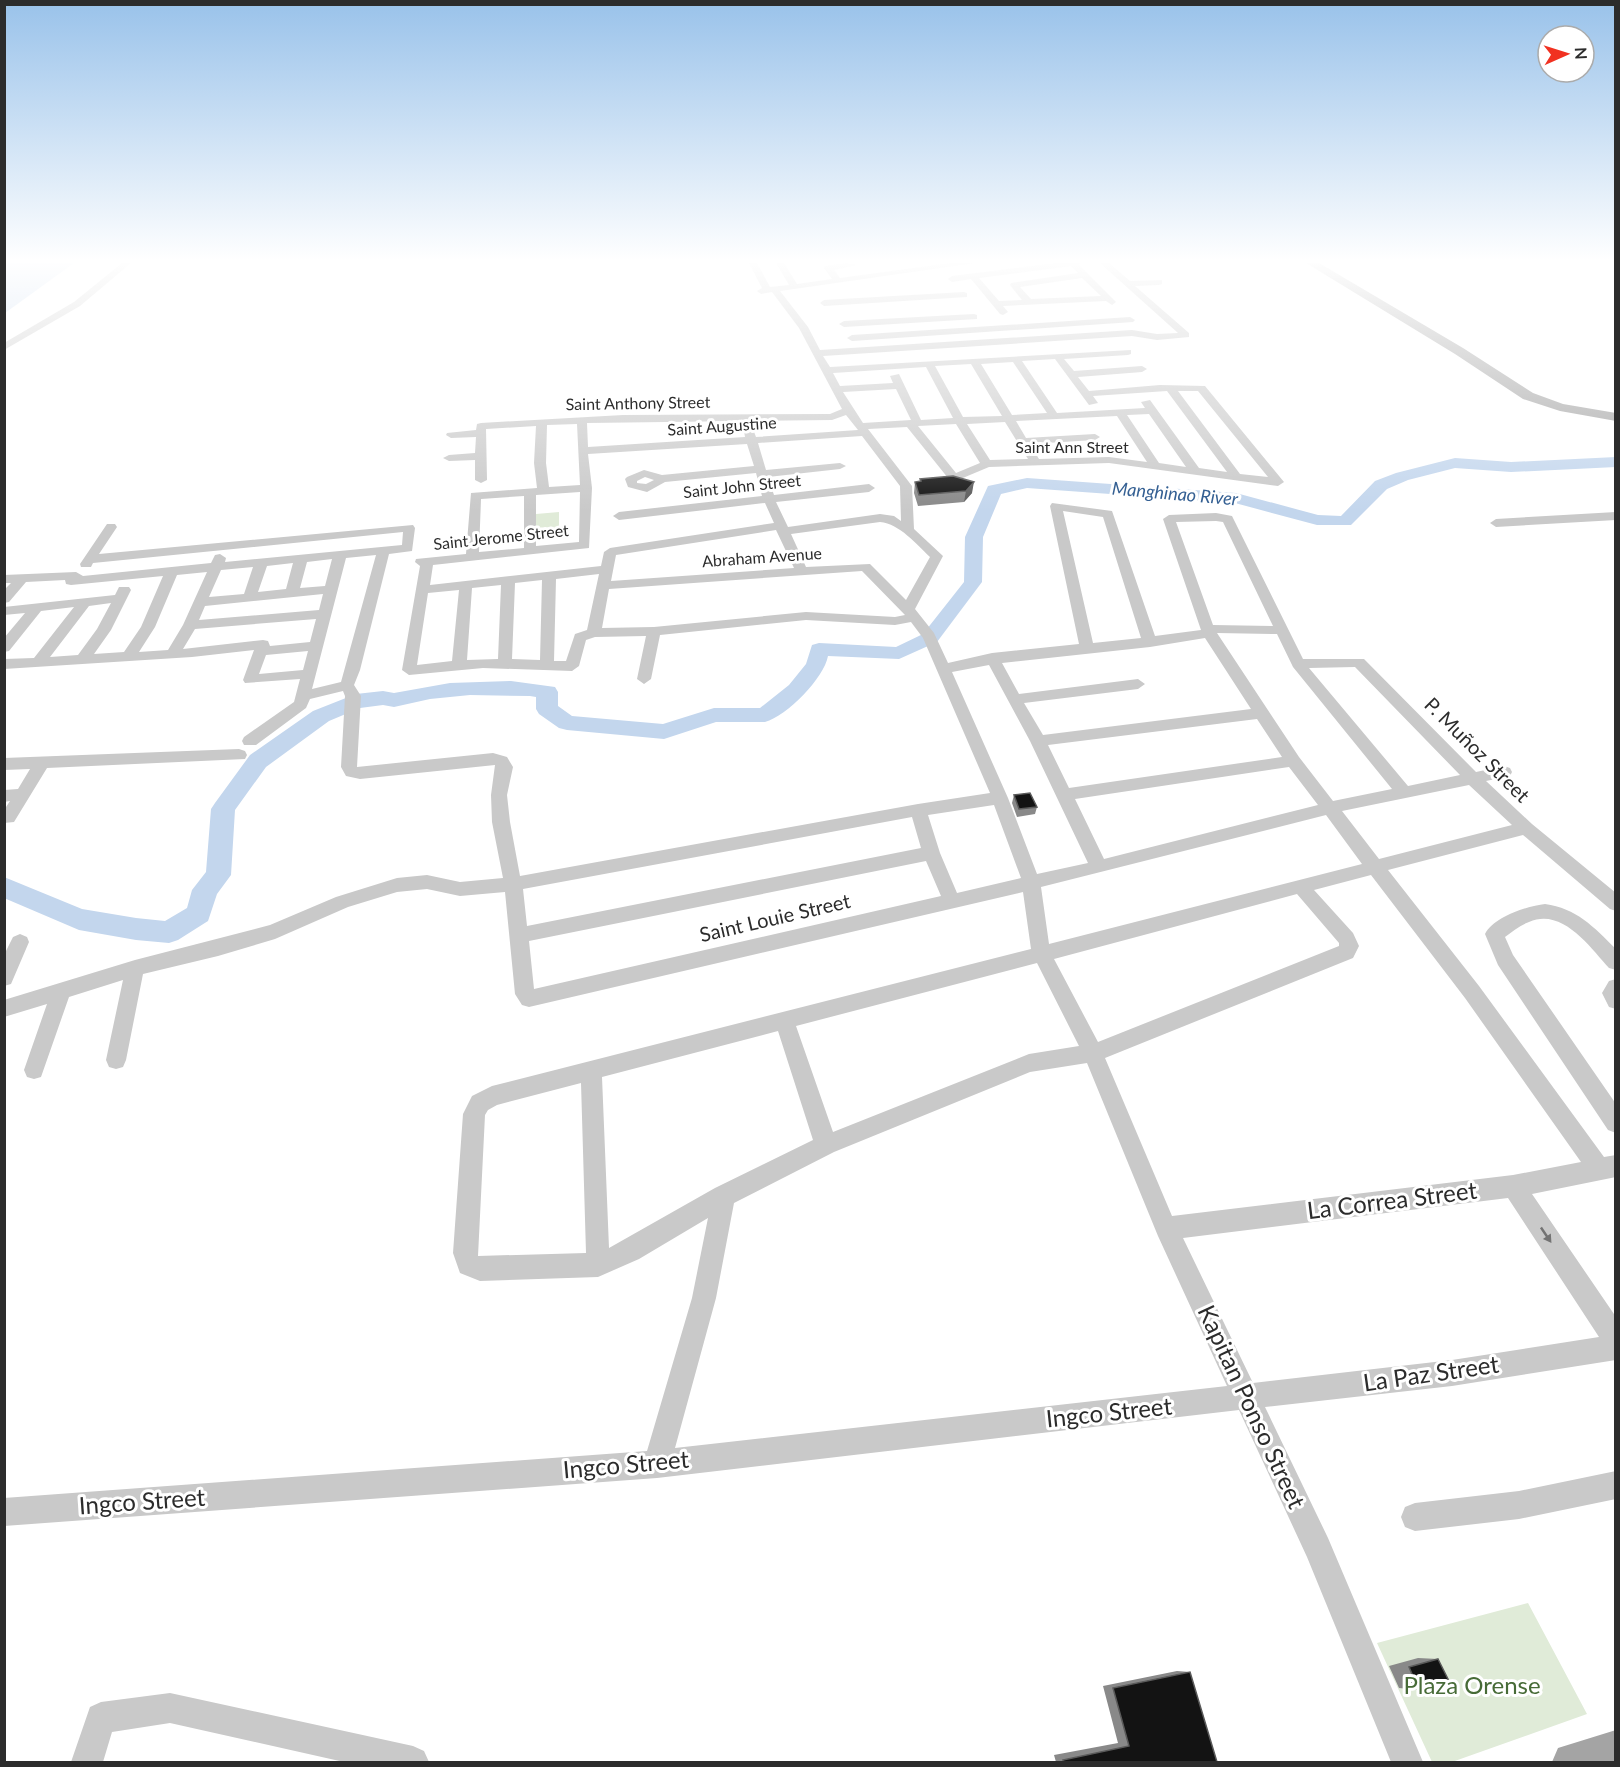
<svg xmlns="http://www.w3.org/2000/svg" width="1620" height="1767" font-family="Lato,sans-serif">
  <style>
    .green { fill: #e0ebd8 }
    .water { fill: #c3d6ed }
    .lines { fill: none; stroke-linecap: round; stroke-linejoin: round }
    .river { fill: #c3d6ed; fill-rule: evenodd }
    .minor { fill: #c9c9c9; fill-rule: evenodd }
    .major { fill: #a4a4a4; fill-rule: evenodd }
    .wall { fill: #898989 }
    .shaded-wall { fill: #5a5a5a }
    .building { fill: #131313; stroke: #5a5a5a; stroke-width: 1.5 }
    .oneway { fill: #737373 }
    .labels { text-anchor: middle; stroke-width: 6; stroke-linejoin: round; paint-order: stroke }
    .far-street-label { font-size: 16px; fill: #2c2c2c; stroke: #fff }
    .far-water-label { font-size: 18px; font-style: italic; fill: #356093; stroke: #fff }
    .street-label { font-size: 20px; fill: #2c2c2c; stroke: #fff }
    .near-street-label { font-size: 24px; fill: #2c2c2c; stroke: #fff }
    .near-park-label { font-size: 24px; fill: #476b37; stroke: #fff }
  </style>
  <rect width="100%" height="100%" fill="#fff"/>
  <path class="green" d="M559 512V533L536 536V514Z
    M1528 1603 1587 1714 1452 1762H1432L1377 1643Z"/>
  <path class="water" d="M5 263H74L5 313Z"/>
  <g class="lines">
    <path class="river" d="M1616 457V467L1511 472 1455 468 1408 480 1387 489 1351 525H1317L1235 503 1027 488 1001 494 983 537 982 582 937 642 899 659 828 656C824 678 787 716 765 722H716L664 739 567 730 559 728 539 714 536 709V697L530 696 470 695 430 699 394 707 383 705 360 708 329 721 266 767 235 810 231 875 217 894 208 921 178 940 169 943 136 940 79 930 4 898V877L82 909 136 918 165 921 187 908 192 890 206 872 211 809 215 803 250 755 313 711 356 694 383 691 394 693 450 683 511 681 555 687 558 692V706L572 716 663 724 714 708H760L789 685 806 664 812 645 819 643 896 647 923 634 964 582 965 537 988 486 1027 478 1236 493 1318 515 1341 516 1375 481 1396 473 1455 458 1511 462Z"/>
    <path class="minor" d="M122 263H131L80 306 4 350V343L74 302Z
      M749 263H757L770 287 789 285 776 263H784L797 284 832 279 824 268 825 266 847 263 857 265 834 270 840 278 950 263H975L780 291 808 327 820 350 1132 330 1157 334 1178 333 1100 263H1109L1130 281 1162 280V284L1159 285 1135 286 1189 333V337L1157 340 1132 336 823 356 830 367 1131 350V354L1128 355 1064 359 1074 371 1142 366 1147 369 1142 372 1078 377 1089 391 1160 385 1205 386 1284 482 1278 486 1109 463 989 467 958 480 955 484 932 486V482L948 478 907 427 868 429 912 486 914 529 943 556 915 609 934 633 948 663 992 653 1079 644 1050 506 1052 503 1112 511 1155 636 1201 630 1163 519 1169 515 1216 513 1232 516 1303 659H1364L1476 772 1504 766 1510 768 1512 772 1510 776 1486 781 1532 824 1616 893V911L1610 909 1523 835 1388 870 1479 986 1604 1157 1616 1155V1177L1532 1194 1616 1317V1360L1452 1386 1265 1407 1328 1538 1423 1762H1391L1307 1557 1239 1410 657 1478 4 1526V1498L647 1451 692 1298 708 1218 639 1259 598 1277 480 1281 460 1273 453 1253 463 1114 472 1096 492 1086 1031 949 1023 892 529 1007 522 1005 515 994 505 892 460 896 427 889 397 892 348 907 275 939 218 956 143 974 126 1060 123 1067 116 1069 109 1067 106 1060 123 980 69 997 41 1077 34 1079 27 1077 24 1070 47 1004 4 1017V1000L135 960 270 925 336 897 397 878 427 875 460 882 503 878 492 822 491 795 495 765 360 779 346 776 341 767 345 696 343 691 310 699 306 708 256 745H244L242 741 244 737 294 702 300 679 245 683 243 680 254 650 192 657 4 669V659L34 658 74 607 41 611 9 651 4 652V638L25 613 4 615V607L115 595 119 587H129L131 590 111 630 94 654 124 652 141 627 163 576 71 585 66 584 65 580 26 582 9 602 4 603V590L11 583H4V575L76 572 83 576 211 563 215 555 220 554 226 558 225 562 402 545 403 532 93 563 91 567H81L80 564 107 524H115L117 527 99 554 413 525 415 528 412 551 389 554 360 670 354 685 361 696 357 767 493 753 507 757 513 767 507 795 510 822 520 876 918 804 990 793 923 638 911 622 895 625 806 620 660 635 651 679 644 684 637 679 646 636 595 637 586 640 579 666 572 671 483 668 409 675 402 670 420 566 415 562 416 559 466 554 471 493 537 488 534 463 536 426 486 429 487 480 481 483 475 480V460L449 461 443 458 449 455 475 453 476 437 451 438 446 435 447 433 476 430 477 424 481 423 623 415 830 414 842 409 799 328 772 292 761 294 757 291 762 288ZM1055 359 1089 405 1098 403 1093 396 1167 391 1227 472 1199 468 1150 400 1141 402 1145 408 1057 413 1022 361ZM1013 362 1047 413 1012 415 981 364ZM971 364 1002 416 963 417 935 366ZM926 367 953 418 921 420 899 374 890 376 893 383 840 386 833 373ZM896 389 911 420 863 423 843 392ZM1178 391H1198L1268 477 1240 474ZM1149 414 1186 467 1159 463 1127 415ZM846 415 858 430 756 437 753 429 749 428 744 431 745 437 588 447 587 423 832 420ZM1117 416 1147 462 1109 457 1039 459 1030 444 1095 440 1100 437 1095 434 1026 438 1016 421ZM1005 422 1028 459 990 460 967 424ZM577 424 580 485 549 487 546 463 547 425ZM956 424 980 463 956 473 918 426ZM862 436 900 486 901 521 894 516 880 514 788 527 776 502 869 492 875 488 869 484 774 495 768 477 840 469 846 466 840 463 766 470 758 443ZM747 444 754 466 662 475 644 470 627 477 625 479 628 487 647 492 665 482 756 473 762 496 619 512 613 516 619 520 765 503 774 523 610 548 604 552 601 566 430 585 433 565 589 548 592 488 588 454ZM645 477 654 480 646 484 637 483V481ZM580 492 579 542 536 546V495ZM524 496V548L479 552 481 499ZM1063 511 1103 517 1141 638 1093 643ZM1216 521 1223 522 1273 626 1213 625 1176 522ZM880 522C900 524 916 544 930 557L906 600 870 564 806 567 791 534ZM776 530 794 568 611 581 616 555ZM376 555 341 682 312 689 346 558ZM332 559 325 586 300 588 307 562ZM293 563 286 589 258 592 267 566ZM253 567 244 594 209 597 221 570ZM862 571 905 615 895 617 806 612 654 627 602 628 609 589ZM207 572 183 625 168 650 139 652 155 627 177 575ZM599 574 587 630 575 634 566 661H554L556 579ZM542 580 540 660 512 659 515 583ZM501 585 498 659 467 660 472 588ZM459 590 452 661 417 665 428 593ZM323 594 319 610 199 620 205 606ZM111 603 97 629 78 655 50 657 89 606ZM316 619 310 642 270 646 268 641 263 640 183 649 195 629ZM1217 633 1277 634 1293 667 1392 789 1333 801 1299 757ZM1205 638 1251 709 1043 735 1024 703 1138 689 1145 684 1138 679 1019 694 1002 663 1150 647ZM308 651 303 670 259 674 266 655ZM989 665 1030 741 1088 863 1037 874 1008 798 952 672ZM1355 667 1460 775 1408 786 1309 668ZM1257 719 1282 757 1069 788 1048 745ZM1289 767 1318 805 1104 859 1075 799ZM1469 785 1512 825 1379 859 1342 811ZM994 805 1021 878 957 893 940 853 928 815ZM1326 815 1362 864 1049 944 1041 887ZM912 817 921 848 527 926 523 889ZM926 861 941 896 534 989 529 941ZM1371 875 1465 998 1581 1162 1513 1175 1172 1216 1105 1058 1353 958 1359 946 1353 933 1314 890ZM1297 894 1339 943V946L1098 1042 1054 959ZM1037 963 1079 1046 1029 1054 833 1132 796 1026ZM778 1031 813 1140 715 1188 609 1248 602 1077ZM1087 1063 1158 1236 1227 1386 675 1448 716 1298 734 1203 834 1152 1030 1072ZM581 1083 586 1253 478 1256 485 1115 488 1110 497 1105ZM1508 1198 1599 1337 1452 1360 1253 1383 1183 1238Z
      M1055 263H1081L1079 265 1116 302 1112 305 1106 301 1003 306 1008 312 1003 315 1000 314 971 279 952 282 948 279 952 276ZM1071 266 1078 273 1011 283 1010 285 1022 300 999 301 979 278ZM1082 278 1101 296 1031 299 1020 287Z
      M964 292 967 293V297L824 306 820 303 824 300Z
      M974 314 977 315V319L844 327 839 324 844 321Z
      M1130 317 1135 320 1133 322 852 341 847 338 852 335Z
      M1616 512V520L1496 527 1490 523 1496 519Z
      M239 749 245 751 247 755 245 759 47 768 14 822 4 823V810L10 801 4 802V790L18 789 30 769 4 770V758Z
      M1545 904C1576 908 1594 927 1616 949V970L1609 968C1590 947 1562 907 1529 922 1520 925 1512 932 1505 937L1513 955 1616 1104V1133L1608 1130 1498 965 1485 934C1494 917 1527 906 1545 904Z
      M20 934 27 937 29 942 11 984 4 986V955L13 937Z
      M1616 979V1009L1609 1007 1602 993 1609 981Z
      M1616 1471V1499L1519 1519 1415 1531 1405 1527 1401 1517 1405 1507 1415 1503 1519 1491Z
      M170 1693 413 1746 424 1751 429 1762H344L170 1723 112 1732 103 1762H71L90 1707 101 1702Z"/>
    <path class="major" d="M1306 263H1319L1463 348 1533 393 1563 404 1616 413V421L1560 411 1523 399 1455 354Z
      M1616 1730V1762H1552L1558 1748Z"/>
  </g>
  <path class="wall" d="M953 476 972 493 964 502 918 506 914 493 915 482H920V479Z
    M1014 795 1037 807 1035 814 1017 817 1012 803Z
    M1418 1658 1438 1659 1419 1690 1399 1688 1389 1666Z
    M1177 1671 1190 1672 1217 1762H1056L1054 1755 1118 1743 1103 1686Z"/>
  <path class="shaded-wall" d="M974 482 972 493 964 502 966 491Z"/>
  <path class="building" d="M953 476 974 482 966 491 919 495 915 482 921 481 920 479Z
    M1030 793 1037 807 1019 809 1014 795Z
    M1438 1659 1449 1681 1419 1690 1409 1667Z
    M1190 1672 1217 1762H1064L1063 1760 1129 1746 1113 1688Z"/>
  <defs><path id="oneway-solid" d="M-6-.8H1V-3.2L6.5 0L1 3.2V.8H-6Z" transform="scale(1.5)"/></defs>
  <use class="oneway" href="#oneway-solid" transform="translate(1546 1235) rotate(56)"/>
  <linearGradient id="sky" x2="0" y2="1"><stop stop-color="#99c2ea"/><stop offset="0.51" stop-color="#fff"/><stop offset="1" stop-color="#fff" stop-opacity="0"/></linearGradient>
  <rect width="1620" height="511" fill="url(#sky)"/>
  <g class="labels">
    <g class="far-street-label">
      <text transform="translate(638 403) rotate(-1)" y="6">Saint Anthony Street</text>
      <text transform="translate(722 426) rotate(-4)" y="6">Saint Augustine</text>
      <text x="1072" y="453">Saint Ann Street</text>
      <text transform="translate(742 486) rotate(-6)" y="6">Saint John Street</text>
      <text transform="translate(501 537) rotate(-6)" y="6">Saint Jerome Street</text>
      <text transform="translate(762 557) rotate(-4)" y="6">Abraham Avenue</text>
    </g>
    <g class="far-water-label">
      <text transform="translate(1175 494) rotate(5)" y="6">Manghinao River</text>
    </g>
    <g class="street-label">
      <text transform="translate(1477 750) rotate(45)" y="7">P. Muñoz Street</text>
      <text transform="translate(775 918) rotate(-13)" y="7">Saint Louie Street</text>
    </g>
    <g class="near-street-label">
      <text transform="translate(1392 1201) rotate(-7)" y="8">La Correa Street</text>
      <text transform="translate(1431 1374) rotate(-8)" y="8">La Paz Street</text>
      <text transform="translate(1251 1407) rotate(65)" y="8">Kapitan Ponso Street</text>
      <text transform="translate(1109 1413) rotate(-6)" y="8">Ingco Street</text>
      <text transform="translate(626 1465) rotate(-5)" y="8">Ingco Street</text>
      <text transform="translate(142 1502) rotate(-4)" y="8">Ingco Street</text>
    </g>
    <g class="near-park-label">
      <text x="1472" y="1694">Plaza Orense</text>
    </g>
  </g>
  <rect width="1620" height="1767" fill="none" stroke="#2c2c2c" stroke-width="12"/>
  <g transform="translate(1566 54) rotate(87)"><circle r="28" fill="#ffffff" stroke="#ababab" stroke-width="1.5"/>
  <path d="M0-4.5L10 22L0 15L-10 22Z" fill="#f13121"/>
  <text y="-9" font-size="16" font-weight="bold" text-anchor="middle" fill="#2c2c2c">N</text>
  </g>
</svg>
